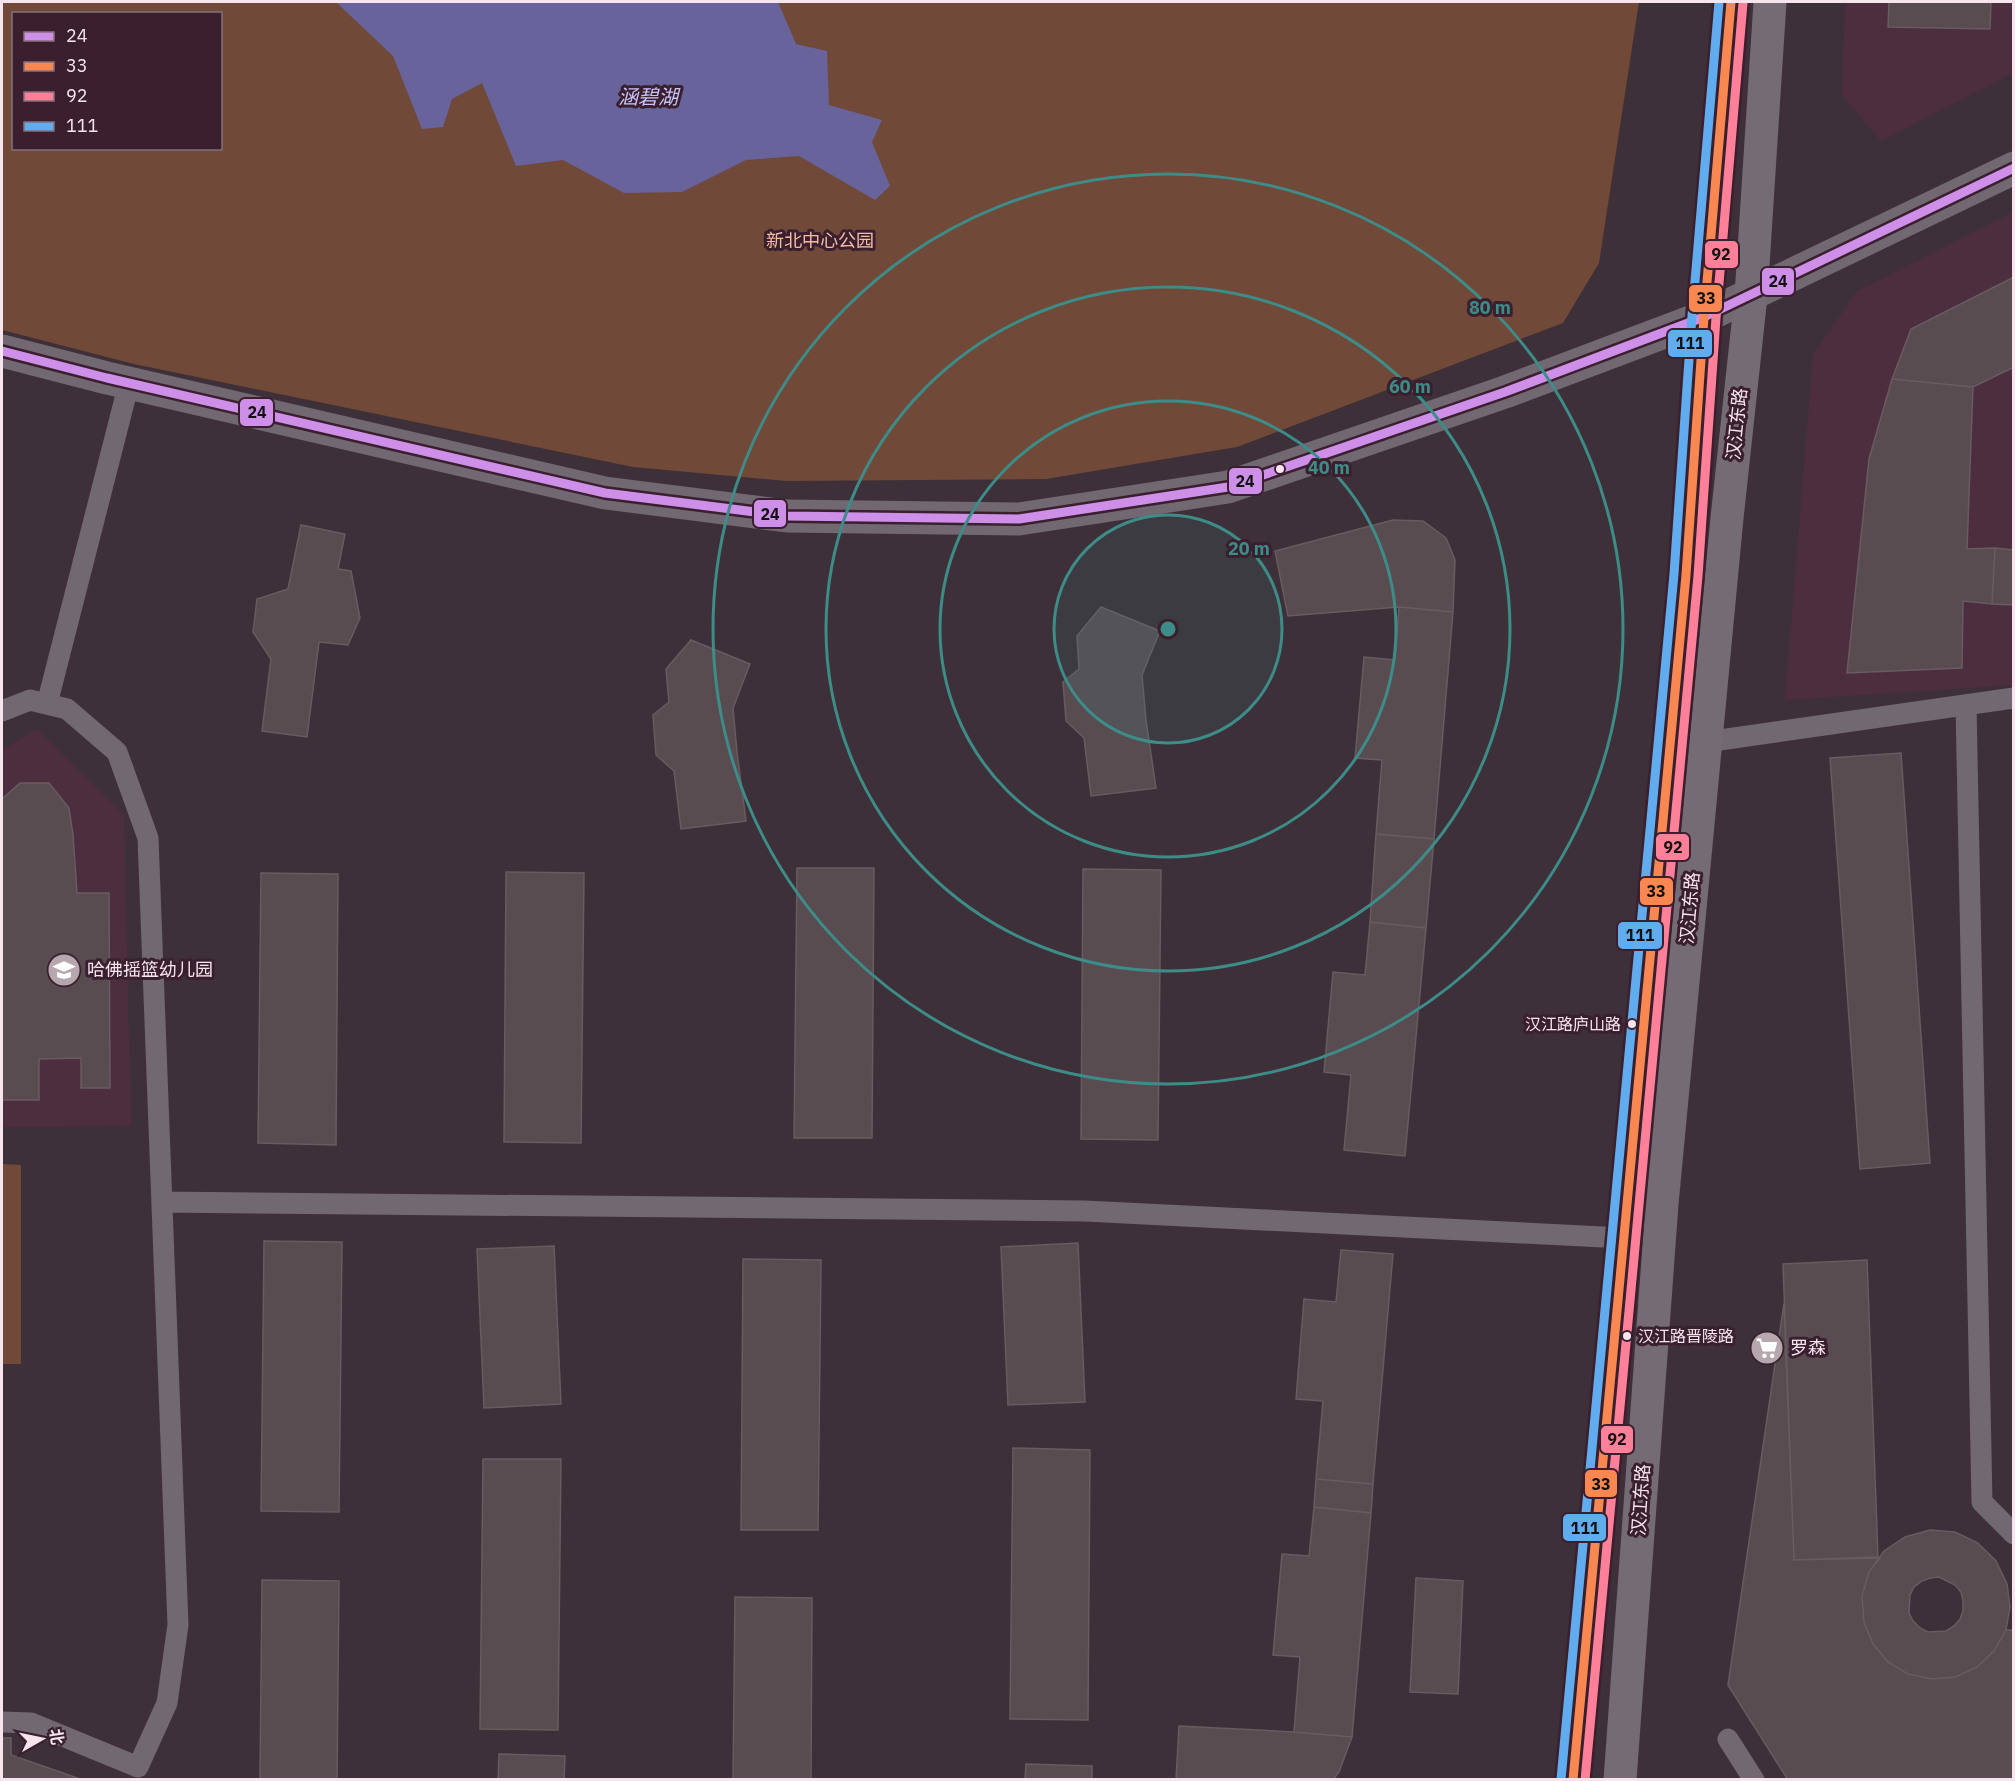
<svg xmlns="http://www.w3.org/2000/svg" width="2015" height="1781" font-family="'IBM Plex Sans','Noto Sans SC',sans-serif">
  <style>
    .built { fill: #4d2e3f }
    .green { fill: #704938; fill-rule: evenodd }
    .water { fill: #68639b }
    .building { fill: #584c50; stroke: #695b60; stroke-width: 1.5; fill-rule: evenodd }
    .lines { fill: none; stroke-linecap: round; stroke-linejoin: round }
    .service { stroke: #716871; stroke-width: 21 }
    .tertiary { stroke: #716871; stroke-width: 33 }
    .secondary { stroke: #756b74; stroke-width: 33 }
    .bus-1-casing { stroke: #3a202e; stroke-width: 14 }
    .bus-2-casing { stroke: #3a202e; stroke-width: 14 }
    .bus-3-casing { stroke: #3a202e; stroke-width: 14 }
    .bus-4-casing { stroke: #3a202e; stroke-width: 14 }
    .bus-1 { stroke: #ce8fe9; stroke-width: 9 }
    .bus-2 { stroke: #f88751; stroke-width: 9 }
    .bus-3 { stroke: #ff8098; stroke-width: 9 }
    .bus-4 { stroke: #60acee; stroke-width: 9 }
    .ring { fill: none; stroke: #3d8c88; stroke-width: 3 }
    .bus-dot { fill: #f7e5ee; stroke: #3a202e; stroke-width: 2 }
    .labels { text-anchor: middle; stroke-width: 6; stroke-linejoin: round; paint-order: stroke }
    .bus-label { font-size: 16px; fill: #f7e5ee; stroke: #3a202e; text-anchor: end }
    .park-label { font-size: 18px; fill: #f5bca2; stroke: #3a202e }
    .street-label { font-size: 18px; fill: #f7e5ee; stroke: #3a202e }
    .poi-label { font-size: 18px; fill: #f7e5ee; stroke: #3a202e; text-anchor: start }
    .water-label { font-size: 20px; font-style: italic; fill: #c7c5fb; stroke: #3a202e }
    .centre { fill: #3d8c88; stroke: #3a202e; stroke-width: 3 }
    .ring-label { font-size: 18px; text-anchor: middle; font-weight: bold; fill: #3d8c88; stroke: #3a202e; stroke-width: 6; stroke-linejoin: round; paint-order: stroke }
    .line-badge { stroke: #3a202e; stroke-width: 2 }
    .pale-badge-label { font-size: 16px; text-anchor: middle; font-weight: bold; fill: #111 }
  </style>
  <rect width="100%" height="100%" fill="#3e3038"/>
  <path class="built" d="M1845 2H2013V73L1881 141 1842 95Z
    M2013 212V685L1785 700 1813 355 1856 292Z
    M37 729 124 815 131 1126 2 1127V750Z"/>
  <path class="green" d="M2 2H1639L1599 263 1563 323 1237 447 1046 479 787 481 633 467 134 364 2 330ZM14 14H220V148H14Z
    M2 1164 21 1165V1364H2Z"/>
  <path class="water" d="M336 2H778L796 44 827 51 829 105 882 120 872 142 890 186 875 200 799 156 746 160 682 192 624 193 563 160 516 166 482 83 452 99 443 127 422 129 393 56Z"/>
  <path class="building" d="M1889 2H1991L1990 29 1888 27Z
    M2014 277V367L1973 387 1892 379 1911 329Z
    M1892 379 1973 387 1967 549 1995 548 1992 604 1963 601 1962 668 1847 673 1869 459Z
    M1393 520 1423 521 1446 538 1455 560 1453 612 1399 607 1288 616 1275 551Z
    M301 525 345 534 338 569 351 571 360 618 348 645 319 642 307 737 262 731 271 659 253 632 257 599 288 589Z
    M1995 548 2014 550V605L1992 604Z
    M1101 607 1160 631 1142 675 1146 720 1156 788 1091 796 1084 738 1066 721 1063 682 1079 669 1077 636Z
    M1399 607 1453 612 1434 839 1376 834 1382 760 1355 758 1364 657 1395 660Z
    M691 640 750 664 733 708 737 752 746 821 681 829 674 771 656 755 653 715 669 702 666 669Z
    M1901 753 1930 1163 1860 1169 1830 758Z
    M20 783H49L69 808 73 835 77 893H109L110 1088H81V1058L39 1059V1100H2V799Z
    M1376 834 1434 839 1426 928 1370 922Z
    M797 868H874L872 1138H794Z
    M1083 869 1161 870 1158 1140 1081 1139Z
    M506 872 584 873 581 1143 504 1142Z
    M261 873 338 874 336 1145 258 1143Z
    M1370 922 1426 928 1405 1156 1344 1150 1351 1075 1324 1072 1333 972 1365 975Z
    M264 1241 342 1242 339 1512 261 1511Z
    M1078 1243 1085 1402 1008 1405 1001 1247Z
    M554 1246 561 1404 484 1408 477 1249Z
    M1341 1250 1393 1254 1373 1484 1316 1479 1323 1401 1296 1399 1304 1299 1336 1302Z
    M743 1259 821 1260 818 1530H741Z
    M1867 1260 1878 1557 1794 1560 1783 1264Z
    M1784 1303 1794 1560 1880 1558 1869 1572 1862 1596 1864 1622 1873 1644 1888 1662 1908 1674 1932 1679 1955 1677 1977 1667 1994 1651 2006 1630H2014V1780H1788L1728 1685Z
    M1013 1448 1090 1450 1088 1720 1010 1719Z
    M483 1459H561L558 1730 480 1729Z
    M1316 1479 1373 1484 1371 1513 1314 1507Z
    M1314 1507 1371 1513 1352 1737 1294 1732 1300 1657 1273 1655 1282 1554 1309 1556Z
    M1930 1530 1955 1532 1978 1543 1996 1561 2007 1584 2010 1607 2006 1630 1994 1651 1977 1667 1955 1677 1932 1679 1908 1674 1888 1662 1873 1644 1864 1622 1862 1596 1869 1572 1884 1551 1905 1537ZM1939 1577 1955 1585 1961 1592 1963 1601V1611L1960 1619 1954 1626 1946 1631 1928 1632 1920 1628 1913 1621 1909 1613 1910 1595 1914 1587 1922 1581 1930 1578Z
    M1416 1578 1463 1581 1458 1694 1410 1692Z
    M262 1580 339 1581 337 1780H260Z
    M735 1597 812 1598 811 1780H733Z
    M1179 1726 1294 1732 1352 1737 1339 1772 1333 1780H1176Z
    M2 1738H11V1755L83 1780H2Z
    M499 1754 565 1756 564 1780H498Z
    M1026 1764 1092 1766V1780H1025Z"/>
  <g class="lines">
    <path class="service" d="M47 704 129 383
      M1966 705 1982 1502 2014 1534
      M2 711 30 700 67 709 117 752 148 838 178 1625 167 1703 138 1767 31 1723 2 1722
      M1706 742 2014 698
      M162 1202 1085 1211 1623 1238
      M1728 1739 1754 1780"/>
    <path class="tertiary" d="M2 351 107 378 605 493 787 516 1019 519 1228 487 1505 392 1704 317 2014 168"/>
    <path class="secondary" d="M1573 1780 1686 575 1704 317 1731 2
      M1620 1780 1662 1204 1727 518 1751 296 1770 2"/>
    <defs>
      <path id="bus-1" d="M2 351 107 378 605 493 787 516 1019 519 1228 487 1505 392 1704 317 2014 168"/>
      <path id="bus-2" d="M1573 1780 1686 575 1704 317 1731 2"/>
      <path id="bus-3" d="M1585 1780 1698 576 1716 318 1743 3"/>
      <path id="bus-4" d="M1561 1779 1674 574 1692 316 1719 2"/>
    </defs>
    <use href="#bus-1" class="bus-1-casing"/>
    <use href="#bus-2" class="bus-2-casing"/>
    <use href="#bus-3" class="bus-3-casing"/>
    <use href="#bus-4" class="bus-4-casing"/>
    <use href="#bus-1" class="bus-1"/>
    <use href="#bus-2" class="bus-2"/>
    <use href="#bus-3" class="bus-3"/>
    <use href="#bus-4" class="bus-4"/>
  </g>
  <circle cx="1168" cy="629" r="114" fill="#3d8c88" fill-opacity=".12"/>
  <g class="ring">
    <circle cx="1168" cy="629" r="114"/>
    <circle cx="1168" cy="629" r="228"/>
    <circle cx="1168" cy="629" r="342"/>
    <circle cx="1168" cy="629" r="455"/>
  </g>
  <defs>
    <symbol id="school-disc" viewBox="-11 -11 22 22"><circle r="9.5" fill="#b6a6ae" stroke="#3a202e"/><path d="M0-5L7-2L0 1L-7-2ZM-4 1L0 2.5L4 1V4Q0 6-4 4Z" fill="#fff"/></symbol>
    <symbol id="supermarket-disc" viewBox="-11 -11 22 22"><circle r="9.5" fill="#b6a6ae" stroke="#3a202e"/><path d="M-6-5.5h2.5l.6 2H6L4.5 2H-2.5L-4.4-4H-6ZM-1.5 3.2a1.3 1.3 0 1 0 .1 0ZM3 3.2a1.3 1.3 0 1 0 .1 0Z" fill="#fff"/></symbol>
  </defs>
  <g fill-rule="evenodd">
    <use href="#school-disc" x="45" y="951" width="38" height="38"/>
    <use href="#supermarket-disc" x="1748" y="1329" width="38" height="38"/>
  </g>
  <g class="bus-dot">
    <circle cx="1280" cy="469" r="5"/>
    <circle cx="1632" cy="1024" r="5"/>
    <circle cx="1627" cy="1336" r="5"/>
  </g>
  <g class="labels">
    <g class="bus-label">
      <text x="1621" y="1030">汉江路庐山路</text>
      <text x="1638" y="1342" text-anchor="start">汉江路晋陵路</text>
    </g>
    <g class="park-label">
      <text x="820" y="247">新北中心公园</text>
    </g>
    <g class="street-label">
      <text transform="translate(1737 424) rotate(-84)" y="6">汉江东路</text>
      <text transform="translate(1690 908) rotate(-85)" y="6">汉江东路</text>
      <text transform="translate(1641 1500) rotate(-86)" y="6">汉江东路</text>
    </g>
    <g class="poi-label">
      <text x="87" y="976">哈佛摇篮幼儿园</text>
      <text x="1790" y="1354">罗森</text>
    </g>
    <g class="water-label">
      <text x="648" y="104">涵碧湖</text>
    </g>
  </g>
  <circle cx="1168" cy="629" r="9" class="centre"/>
  <g class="ring-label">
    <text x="1490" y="314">80 m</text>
    <text x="1410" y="393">60 m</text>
    <text x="1329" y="474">40 m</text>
    <text x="1249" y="555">20 m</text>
  </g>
  <g class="line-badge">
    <rect x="1704" y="240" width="35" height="29" rx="6" fill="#ff8098"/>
    <rect x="1761" y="267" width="34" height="29" rx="6" fill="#ce8fe9"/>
    <rect x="1688" y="284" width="35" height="29" rx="6" fill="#f88751"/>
    <rect x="1667" y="329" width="46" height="29" rx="6" fill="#60acee"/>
    <rect x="239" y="398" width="35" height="29" rx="6" fill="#ce8fe9"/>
    <rect x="1228" y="467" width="35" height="28" rx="6" fill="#ce8fe9"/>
    <rect x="753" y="499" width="34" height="29" rx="6" fill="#ce8fe9"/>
    <rect x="1655" y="833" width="35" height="28" rx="6" fill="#ff8098"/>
    <rect x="1639" y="877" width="35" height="29" rx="6" fill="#f88751"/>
    <rect x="1617" y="921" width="46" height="29" rx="6" fill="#60acee"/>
    <rect x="1600" y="1425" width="34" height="29" rx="6" fill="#ff8098"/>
    <rect x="1584" y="1469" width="34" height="29" rx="6" fill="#f88751"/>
    <rect x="1562" y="1513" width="45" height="29" rx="6" fill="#60acee"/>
  </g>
  <g class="pale-badge-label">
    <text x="1721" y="260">92</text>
    <text x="1778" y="287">24</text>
    <text x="1706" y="304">33</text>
    <text x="1690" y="349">111</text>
    <text x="257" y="418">24</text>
    <text x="1245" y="487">24</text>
    <text x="770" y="520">24</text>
    <text x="1673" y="853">92</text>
    <text x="1656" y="897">33</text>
    <text x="1640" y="941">111</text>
    <text x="1617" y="1445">92</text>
    <text x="1601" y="1490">33</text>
    <text x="1585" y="1534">111</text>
  </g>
  <rect width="2015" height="1781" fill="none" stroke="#f7e5ee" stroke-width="6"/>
  <rect x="12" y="12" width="210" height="138" fill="#3a202e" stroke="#866f7b" stroke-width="1.5"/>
  <rect x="24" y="32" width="30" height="9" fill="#ce8fe9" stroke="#866f7b" stroke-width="1.5"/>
  <text x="66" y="42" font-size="18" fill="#f7e5ee">24</text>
  <rect x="24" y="62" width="30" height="9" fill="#f88751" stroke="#866f7b" stroke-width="1.5"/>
  <text x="66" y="72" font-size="18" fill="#f7e5ee">33</text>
  <rect x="24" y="92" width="30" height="9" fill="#ff8098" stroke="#866f7b" stroke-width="1.5"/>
  <text x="66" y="102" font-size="18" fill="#f7e5ee">92</text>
  <rect x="24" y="122" width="30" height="9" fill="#60acee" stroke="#866f7b" stroke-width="1.5"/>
  <text x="66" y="132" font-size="18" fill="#f7e5ee">111</text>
  <g transform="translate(42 1739) rotate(81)" stroke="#3a202e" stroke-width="4.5" paint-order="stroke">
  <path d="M0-4.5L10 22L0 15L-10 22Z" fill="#f7e5ee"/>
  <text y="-9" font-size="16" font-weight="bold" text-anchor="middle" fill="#f7e5ee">北</text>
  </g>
</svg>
